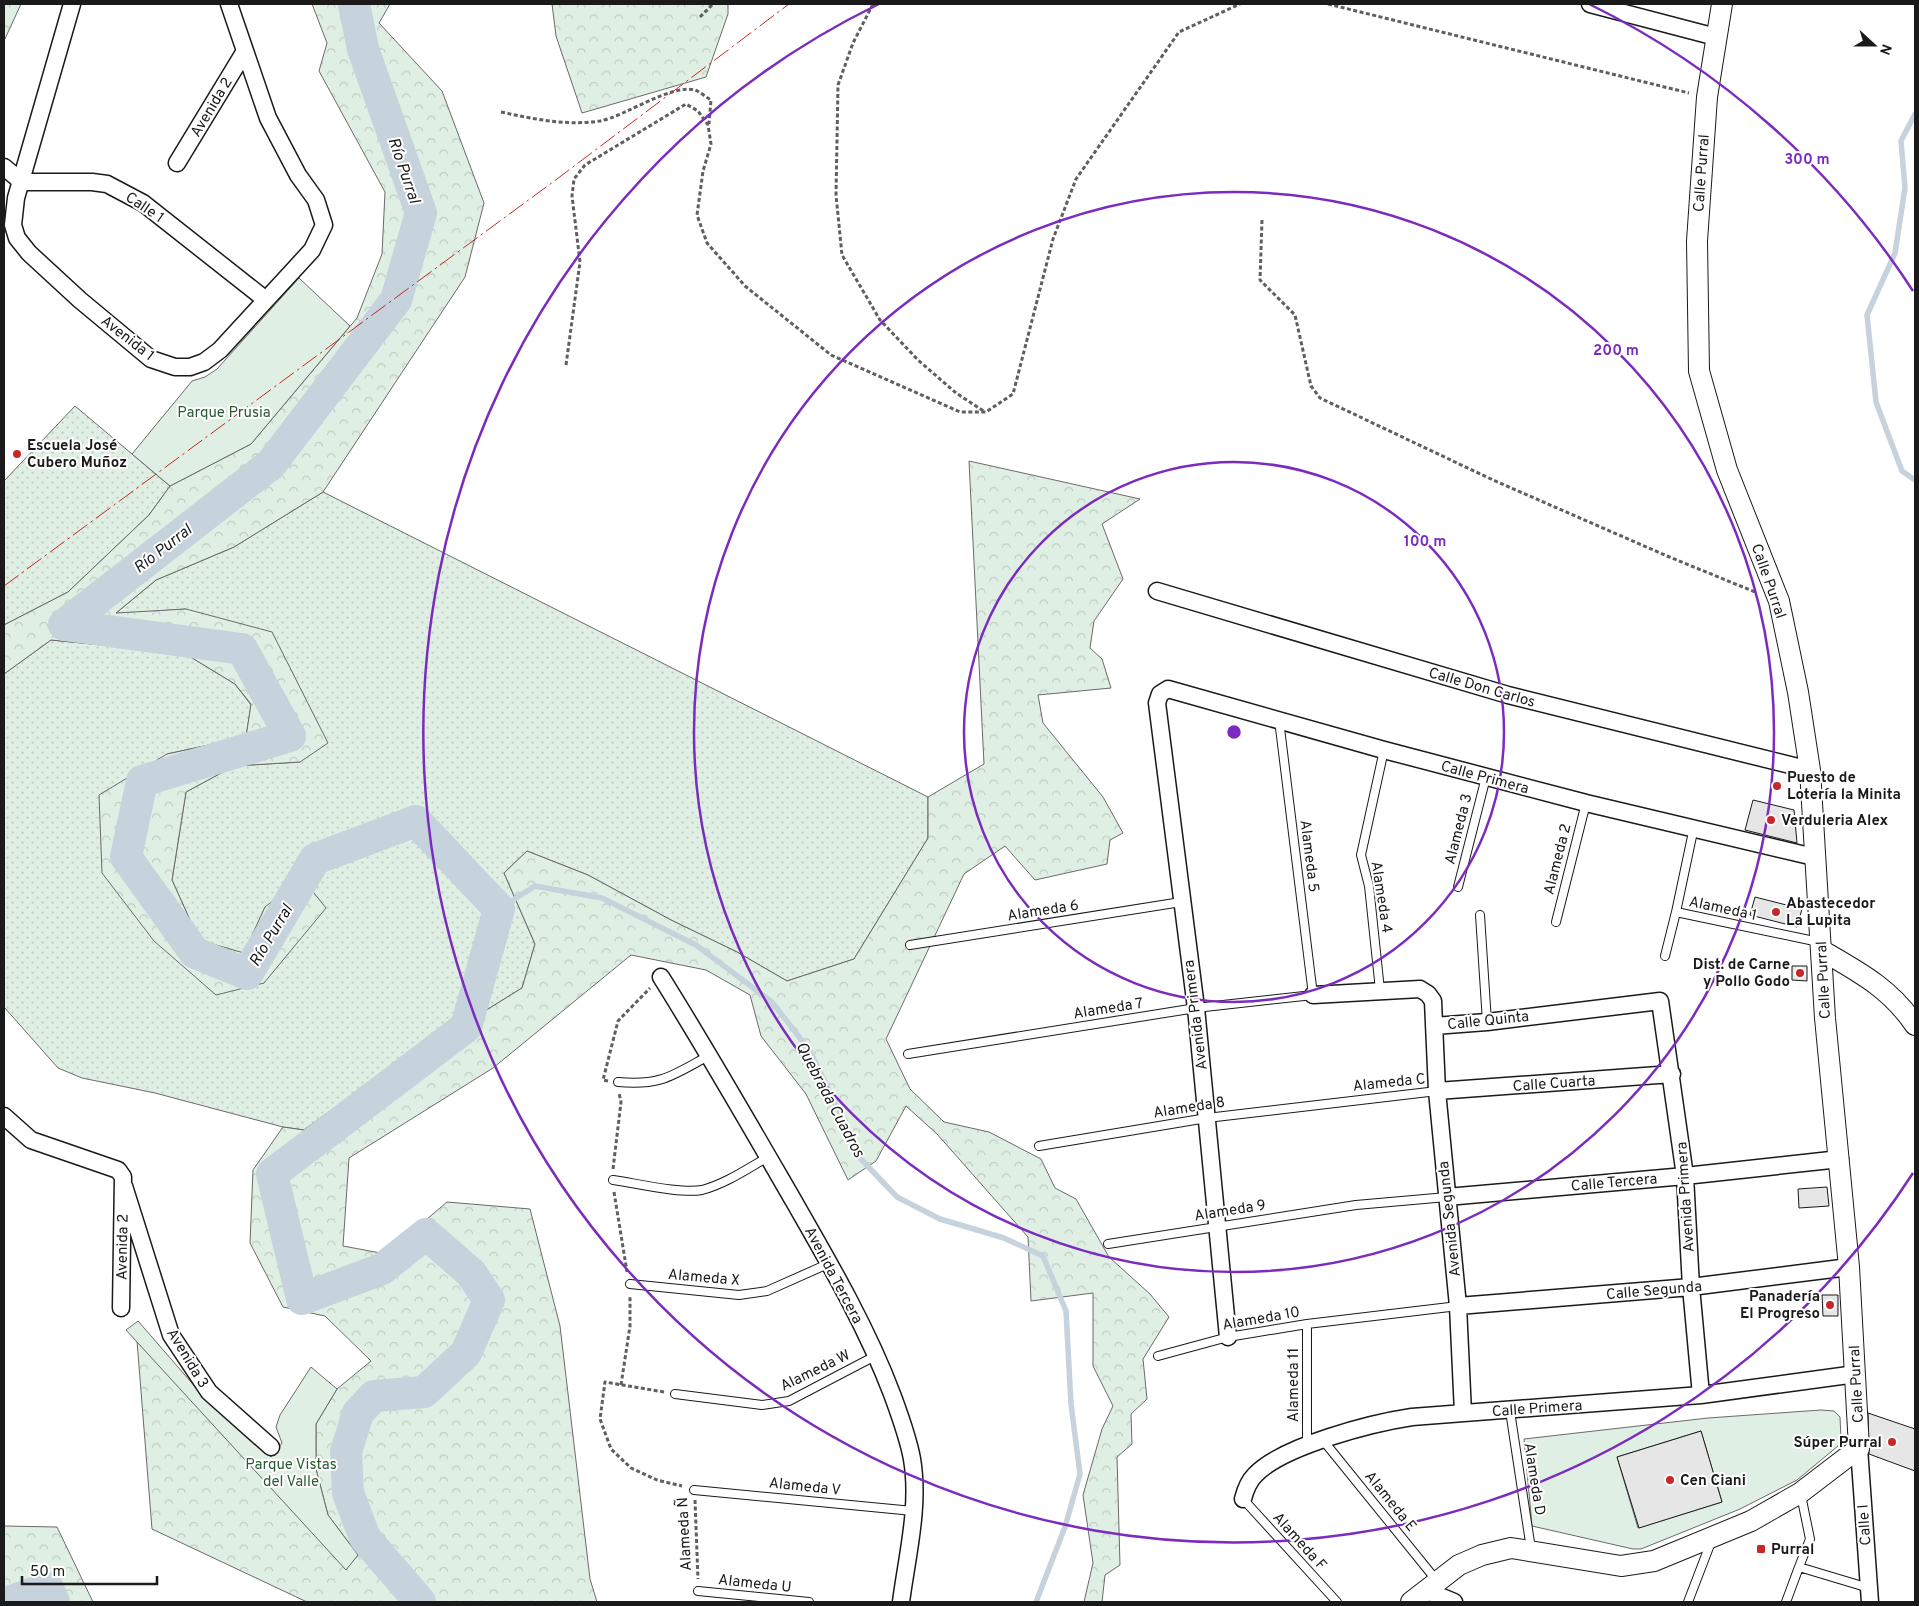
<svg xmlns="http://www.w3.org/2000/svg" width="1919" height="1606" font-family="Overpass,sans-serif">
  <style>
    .grass { fill: url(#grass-dots); stroke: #6a6a6a }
    .forest { fill: url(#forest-crowns); stroke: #6a6a6a }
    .green { fill: #e0efe3; stroke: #6a6a6a; fill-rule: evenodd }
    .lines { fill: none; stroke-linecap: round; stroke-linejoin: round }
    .stream { stroke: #c6d2dc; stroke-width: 5.5 }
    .river { stroke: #c6d2dc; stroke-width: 32 }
    .building { fill: #e6e6e6; stroke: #1a1a1a }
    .service-casing { stroke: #1a1a1a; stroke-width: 10 }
    .minor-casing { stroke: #1a1a1a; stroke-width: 19 }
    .tertiary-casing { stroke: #1a1a1a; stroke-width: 22 }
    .path { stroke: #5f5f5f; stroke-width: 3; stroke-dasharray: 4 2.5; stroke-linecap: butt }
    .service { stroke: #fff; stroke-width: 8 }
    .minor { stroke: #fff; stroke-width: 16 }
    .tertiary { stroke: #fff; stroke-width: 20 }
    .power { stroke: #c62828; stroke-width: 1; stroke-dasharray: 18 4 2.5 4; stroke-linecap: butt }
    .ring { fill: none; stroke: #7b2cbf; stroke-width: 2.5 }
    .poi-dot { fill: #c62828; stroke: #fff; stroke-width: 2 }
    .labels { text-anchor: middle; stroke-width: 4; stroke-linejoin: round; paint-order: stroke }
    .street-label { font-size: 15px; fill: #1a1a1a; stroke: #fff }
    .park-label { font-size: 15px; fill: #2b5a34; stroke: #fff }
    .poi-label { font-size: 15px; font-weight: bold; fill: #1a1a1a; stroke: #fff; text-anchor: start }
    .water-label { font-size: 16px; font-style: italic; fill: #1a1a1a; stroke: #fff }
    .centre { fill: #7b2cbf; stroke: #fff; stroke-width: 2.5 }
    .ring-label { font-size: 15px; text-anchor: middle; font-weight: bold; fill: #7b2cbf; stroke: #fff; stroke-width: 4; stroke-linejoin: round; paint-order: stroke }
  </style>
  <defs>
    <pattern id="grass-dots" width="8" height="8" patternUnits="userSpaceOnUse" patternTransform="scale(1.25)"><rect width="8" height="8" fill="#e0efe3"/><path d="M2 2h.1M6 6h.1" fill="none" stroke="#c0ccc2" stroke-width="1.8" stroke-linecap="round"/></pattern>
    <pattern id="forest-crowns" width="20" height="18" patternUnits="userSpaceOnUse" patternTransform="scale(1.25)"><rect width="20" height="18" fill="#e0efe3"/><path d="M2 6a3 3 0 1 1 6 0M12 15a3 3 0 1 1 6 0" fill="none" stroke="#c0ccc2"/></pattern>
  </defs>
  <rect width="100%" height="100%" fill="#fff"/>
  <path class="grass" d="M75 406 170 486 149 515 68 592 4 625V481Z
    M323 492 928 797V838L854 959 787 981 737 952 671 920 588 875 527 851 504 873 535 944 522 988 367 1084 304 1130 283 1127 155 1093 82 1078 58 1068 4 1007V674L51 640 184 653 235 684 251 705 246 737 167 754 154 941 264 983 265 907 244 954 199 940 172 880 186 792 234 766 300 762 186 609 115 614 156 580 234 547Z"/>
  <path class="forest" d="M5 4H21L4 41V7Z
    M312 4H390L379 23 442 91 484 203 465 277 323 492 234 547 156 580 116 613 186 609 272 632 328 743 300 762 234 766 186 792 172 880 199 940 244 953 265 907 302 878 326 908 264 983 216 995 154 941 102 873 99 795 167 754 246 737 251 704 235 684 184 653 51 640 4 674V625L68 592 149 515 170 486 251 444 357 318 382 254 385 192 319 71 327 43Z
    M552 4H728V14L706 77 582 113 556 36Z
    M969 461 1140 499 1102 524 1123 579 1094 621 1090 648 1102 659 1111 688 1038 695 1043 723 1103 797 1123 833 1110 840 1107 864 1035 880 1005 846 964 874 886 1039 910 1089 944 1122 989 1132 1041 1159 1055 1188 1076 1199 1109 1257 1150 1294 1169 1317 1143 1359 1147 1399 1131 1414 1132 1444 1117 1457 1120 1565 1105 1575 1102 1602H1084L1093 1563 1083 1495 1102 1429 1113 1406 1093 1366V1293L1031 1301 1028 1237 937 1134 906 1106 876 1161 848 1180 806 1094 761 1036 750 995 706 970 631 955 493 1068 349 1158 343 1246 386 1254 447 1202 530 1209 560 1326 590 1579 597 1602H307L152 1529 137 1341 346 1569 358 1555 328 1515 316 1469V1424L337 1389 371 1361 325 1316 283 1307 250 1243 253 1170 283 1127 304 1130 367 1084 522 988 535 944 504 873 527 851 588 875 671 920 737 952 787 981 854 959 928 838V797L984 764Z
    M4 1526 57 1527 93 1602H4Z"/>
  <path class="green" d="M299 278 350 326 251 444 170 486 132 454 192 381 205 377 217 369Z
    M138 1321 204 1397 271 1457 282 1443 276 1427 280 1415 311 1367 337 1389 316 1424V1469L328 1515 358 1555 346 1570 126 1330Z
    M1821 1410 1834 1411 1840 1417 1841 1438 1838 1446 1797 1480 1740 1509 1641 1549H1633L1532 1526 1524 1439 1708 1418ZM1701 1431 1722 1502 1638 1528 1617 1457Z"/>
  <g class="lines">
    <path class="stream" d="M1915 114 1901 141 1905 188 1895 253 1867 315 1876 402 1902 471 1915 480
      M499 909 535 886 602 898 696 945 772 1002 810 1051 855 1145 859 1157 897 1197 940 1219 1004 1238 1043 1256 1066 1311 1071 1404 1080 1474 1065 1527 1036 1602"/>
    <path class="river" d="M354 4 363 49 421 213 396 300 271 464 64 625 242 649 290 736 142 781 126 857 195 953 247 974 315 859 416 821 499 909 466 1027 272 1174 302 1299 382 1269 426 1234 471 1273 489 1300 466 1353 424 1392 374 1396 358 1413 346 1452 348 1493 365 1538 420 1602
      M8 1602 48 1588 54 1602"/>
  </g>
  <path class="building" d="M1753 800 1794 810 1797 843 1745 830Z
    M1755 897 1802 909 1797 927 1750 915Z
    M1792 966H1807V981L1792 980Z
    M1827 1187 1829 1206 1799 1208 1798 1189Z
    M1822 1295H1838V1316H1823Z
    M1868 1413 1915 1429V1471L1869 1454Z
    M1701 1431 1722 1502 1639 1528 1617 1457Z"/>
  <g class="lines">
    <defs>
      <path id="service" d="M1694 827 1676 912 1819 942
        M1458 887 1486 777
        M1480 915 1487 1022
        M1556 922 1586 803
        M910 945 1181 902
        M1665 956 1676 912
        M1380 990 1369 886 1361 855 1384 750
        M908 1054 1196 1008 1313 995 1279 720
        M618 1082C662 1086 673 1075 710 1055
        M1039 1146 1207 1118 1437 1091
        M613 1180C635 1183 681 1194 702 1190 725 1184 747 1169 768 1157
        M1108 1244 1356 1205 1447 1197
        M630 1284 739 1295 767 1291 830 1263
        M1307 1324V1446
        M1158 1356 1228 1337 1307 1324 1458 1306
        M675 1394 762 1405 789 1401 877 1355
        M1510 1411 1531 1549
        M1322 1439 1437 1581
        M694 1490 913 1511
        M1243 1499 1337 1602
        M1799 1567 1810 1539 1801 1495
        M698 1591 809 1602
        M1688 1602 1711 1542
        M1786 1602 1799 1567 1869 1588"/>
      <path id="minor" d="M72 4 16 198 13 225 17 238 29 253 80 300 151 359 175 367H190L204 362 220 350 312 250 324 225 316 200 298 175 268 118 229 4
        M1590 4 1716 37
        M177 163 245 51
        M4 167 22 182H92L107 184 143 203 266 300
        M1157 591 1508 695 1810 770
        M661 977C708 1052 752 1129 796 1205 831 1266 867 1328 892 1394 900 1416 908 1437 912 1459 920 1506 907 1556 901 1602
        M1313 995 1420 989 1428 994 1433 1001 1437 1091 1458 1306 1463 1413
        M1434 1026 1487 1022 1660 1001 1685 1176 1691 1287 1701 1395
        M1437 1091 1672 1074
        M4 1116 31 1140 118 1170 123 1177 121 1308
        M124 1186 171 1335 209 1392 271 1447
        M1447 1197 1685 1176 1840 1159
        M1458 1306 1691 1287 1849 1267
        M1228 1337 1196 1008 1157 703 1160 694 1168 689 1384 750 1586 803 1814 857
        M1859 1448 1870 1602
        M1243 1499C1245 1491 1249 1481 1255 1475 1282 1446 1372 1423 1412 1417L1701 1395 1856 1374
        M1425 1590 1454 1602"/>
      <path id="tertiary" d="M1821 950C1859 972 1890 988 1915 1025
        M1411 1602 1459 1565 1482 1555 1511 1548 1621 1566 1654 1561 1751 1521 1800 1493 1859 1448 1849 1267 1825 1018 1810 770 1798 692 1779 601 1727 470 1699 371 1697 241 1707 97 1722 4"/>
    </defs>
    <use href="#service" class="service-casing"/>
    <use href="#minor" class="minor-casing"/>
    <use href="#tertiary" class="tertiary-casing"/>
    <path class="path" d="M873 4 853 43 838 85 836 195 842 255 880 320 918 360 956 393 985 412
      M1328 4 1689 93
      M700 17 713 4
      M501 112C534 119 566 126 600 121 626 116 670 84 695 90 700 92 706 97 711 100L709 124
      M1262 220 1260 280 1295 315 1311 386 1320 398 1493 480 1667 556 1755 592
      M566 365 580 262 572 196 574 179 585 165 686 104 698 111 708 125 711 144 703 171 697 215 707 243 745 286 831 355 960 412H986L1013 394 1053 239 1076 179 1179 32 1240 4
      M608 1081 603 1080 618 1021 650 988
      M613 1169 621 1102 619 1093
      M614 1192 627 1272
      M621 1385 630 1326V1296
      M664 1392 605 1382 600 1419 611 1449 631 1468 657 1480 682 1486
      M695 1500 698 1579"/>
    <use href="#service" class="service"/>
    <use href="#minor" class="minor"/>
    <use href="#tertiary" class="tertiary"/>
    <path class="power" d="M4 586 557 179 789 4"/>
  </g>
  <g class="ring">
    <circle cx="1234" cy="732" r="270"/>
    <circle cx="1234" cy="732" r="540"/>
    <path d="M1913 1173A810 810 0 1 1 879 4M1589 4A810 810 0 0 1 1913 291"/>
  </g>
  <g class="poi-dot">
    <circle cx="17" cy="454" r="5"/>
    <circle cx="1777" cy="786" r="5"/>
    <circle cx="1771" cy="820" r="5"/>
    <circle cx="1776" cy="912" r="5"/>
    <circle cx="1800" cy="973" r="5"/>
    <circle cx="1830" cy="1305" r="5"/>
    <circle cx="1892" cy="1442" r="5"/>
    <circle cx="1670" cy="1480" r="5"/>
    <rect x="1756" y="1544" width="10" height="10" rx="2.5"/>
  </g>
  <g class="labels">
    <g class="street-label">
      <text transform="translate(211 107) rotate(-59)" y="5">Avenida 2</text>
      <text transform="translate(1701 173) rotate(-86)" y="5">Calle Purral</text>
      <text transform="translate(145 207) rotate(34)" y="5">Calle 1</text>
      <text transform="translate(128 338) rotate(38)" y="5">Avenida 1</text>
      <text transform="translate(1769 581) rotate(71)" y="5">Calle Purral</text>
      <text transform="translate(1482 687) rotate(16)" y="5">Calle Don Carlos</text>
      <text transform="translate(1485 777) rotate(15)" y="5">Calle Primera</text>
      <text transform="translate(1458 829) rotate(-76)" y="5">Alameda 3</text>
      <text transform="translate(1310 856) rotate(83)" y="5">Alameda 5</text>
      <text transform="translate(1557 859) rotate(-76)" y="5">Alameda 2</text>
      <text transform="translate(1382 897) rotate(81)" y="5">Alameda 4</text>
      <text transform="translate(1723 908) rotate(12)" y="5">Alameda 1</text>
      <text transform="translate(1043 910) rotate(-9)" y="5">Alameda 6</text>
      <text transform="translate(1823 980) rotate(-93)" y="5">Calle Purral</text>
      <text transform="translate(1108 1008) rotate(-9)" y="5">Alameda 7</text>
      <text transform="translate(1195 1015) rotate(-97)" y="5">Avenida Primera</text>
      <text transform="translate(1488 1020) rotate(-6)" y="5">Calle Quinta</text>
      <text transform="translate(1389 1082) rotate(-6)" y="5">Alameda C</text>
      <text transform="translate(1554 1083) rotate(-4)" y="5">Calle Cuarta</text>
      <text transform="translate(1189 1107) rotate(-9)" y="5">Alameda 8</text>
      <text transform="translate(1614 1182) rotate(-5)" y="5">Calle Tercera</text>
      <text transform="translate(1685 1197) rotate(-94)" y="5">Avenida Primera</text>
      <text transform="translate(1230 1210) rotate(-9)" y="5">Alameda 9</text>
      <text transform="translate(1449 1219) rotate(-96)" y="5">Avenida Segunda</text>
      <text transform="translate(122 1247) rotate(-89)" y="5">Avenida 2</text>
      <text transform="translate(834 1275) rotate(62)" y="5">Avenida Tercera</text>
      <text transform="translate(704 1277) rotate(5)" y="5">Alameda X</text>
      <text transform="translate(1654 1290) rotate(-5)" y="5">Calle Segunda</text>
      <text transform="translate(1261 1318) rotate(-10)" y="5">Alameda 10</text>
      <text transform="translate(188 1358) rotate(59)" y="5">Avenida 3</text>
      <text transform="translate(815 1370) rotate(-26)" y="5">Alameda W</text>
      <text transform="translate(1856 1384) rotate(-93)" y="5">Calle Purral</text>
      <text transform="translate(1293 1385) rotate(-90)" y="5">Alameda 11</text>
      <text transform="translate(1537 1408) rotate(-4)" y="5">Calle Primera</text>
      <text transform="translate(1535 1479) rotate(81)" y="5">Alameda D</text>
      <text transform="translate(805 1486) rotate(6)" y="5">Alameda V</text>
      <text transform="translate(1391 1501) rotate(51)" y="5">Alameda E</text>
      <text transform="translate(1864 1525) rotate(-94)" y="5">Calle I</text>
      <text transform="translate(684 1534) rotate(-93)" y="5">Alameda Ñ</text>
      <text transform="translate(1300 1541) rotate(48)" y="5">Alameda F</text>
      <text transform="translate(755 1583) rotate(6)" y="5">Alameda U</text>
    </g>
    <g class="park-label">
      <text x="224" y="417">Parque Prusia</text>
      <text x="291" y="1469">Parque Vistas<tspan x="291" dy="17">del Valle</tspan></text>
    </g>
    <g class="poi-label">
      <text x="27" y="450">Escuela José<tspan x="27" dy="17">Cubero Muñoz</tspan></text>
      <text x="1787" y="782">Puesto de<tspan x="1787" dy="17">Lotería la Minita</tspan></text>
      <text x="1781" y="825">Verduleria Alex</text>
      <text x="1786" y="908">Abastecedor<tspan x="1786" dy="17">La Lupita</tspan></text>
      <text x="1790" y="969" text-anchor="end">Dist. de Carne<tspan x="1790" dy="17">y Pollo Godo</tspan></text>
      <text x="1820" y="1301" text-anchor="end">Panadería<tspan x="1820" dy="17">El Progreso</tspan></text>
      <text x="1882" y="1447" text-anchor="end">Súper Purral</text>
      <text x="1680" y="1485">Cen Ciani</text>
      <text x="1771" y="1554">Purral</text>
    </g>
    <g class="water-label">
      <text transform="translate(405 170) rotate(71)" y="6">Río Purral</text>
      <text transform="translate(162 548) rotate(-38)" y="6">Río Purral</text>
      <text transform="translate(270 935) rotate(-59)" y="6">Río Purral</text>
      <text transform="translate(831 1099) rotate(62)" y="6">Quebrada Cuadros</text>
    </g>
  </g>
  <circle cx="1234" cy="732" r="8" class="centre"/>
  <g class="ring-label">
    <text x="1807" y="164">300 m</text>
    <text x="1616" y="355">200 m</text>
    <text x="1425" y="546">100 m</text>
  </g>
  <rect width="1919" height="1606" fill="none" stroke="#1a1a1a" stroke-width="10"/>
  <g transform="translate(1874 45) rotate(111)" stroke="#ffffff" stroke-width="4" paint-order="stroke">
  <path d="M0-4L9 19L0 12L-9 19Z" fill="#1a1a1a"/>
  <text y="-8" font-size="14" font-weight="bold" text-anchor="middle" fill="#1a1a1a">N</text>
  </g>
  <path d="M22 1576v8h135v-8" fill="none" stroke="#1a1a1a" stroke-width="2.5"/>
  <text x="30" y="1576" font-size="15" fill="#1a1a1a" stroke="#ffffff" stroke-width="4" paint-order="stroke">50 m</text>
</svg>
